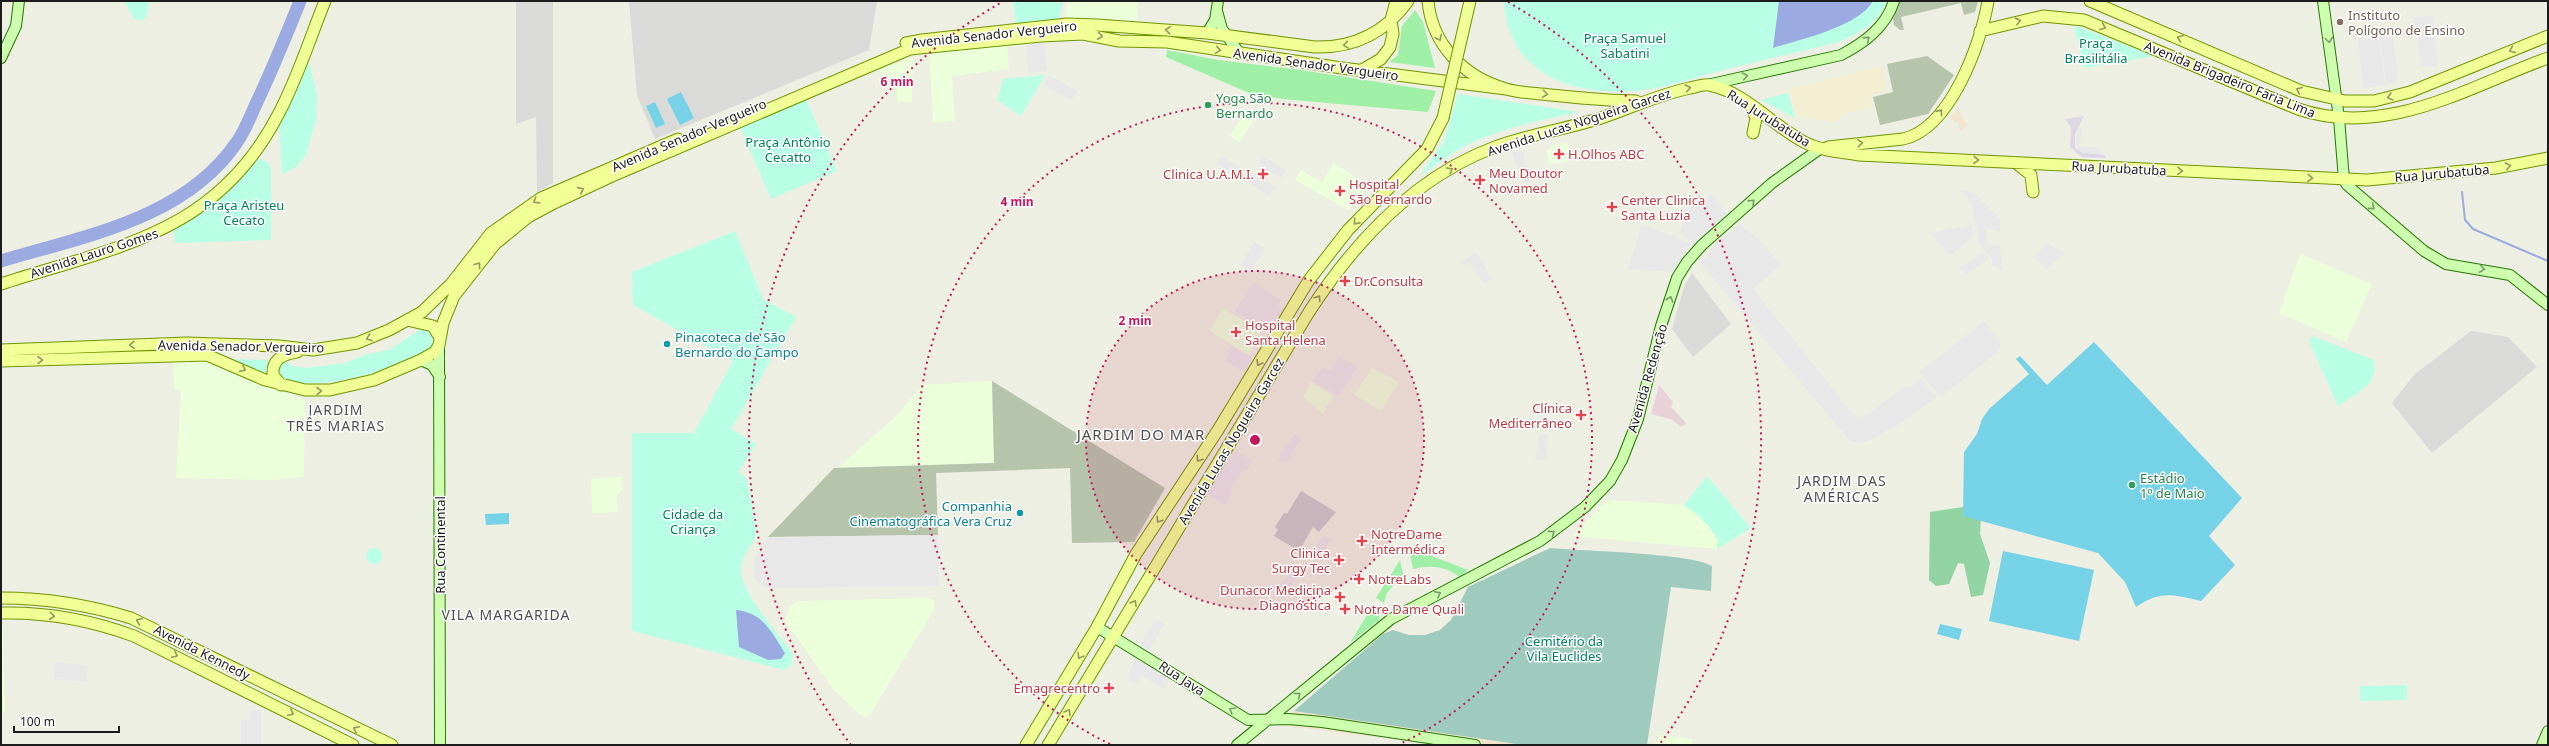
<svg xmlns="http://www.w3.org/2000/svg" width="2549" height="746" font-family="'Noto Sans',sans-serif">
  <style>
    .residential { fill: #dadad9 }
    .commercial { fill: #f2e4cd }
    .industrial { fill: #e9d2d7 }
    .education { fill: #eaffda }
    .religious { fill: #cacaca }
    .military { fill: #f3eed2 }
    .construction { fill: #b6c4ab }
    .grass { fill: #a0efa7 }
    .forest { fill: #91d3a3 }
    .cemetery { fill: #9fcabe }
    .park { fill: #b8ffe6 }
    .pitch { fill: #76d2e7 }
    .parking { fill: #e8e8e8 }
    .plaza { fill: #ded5e5 }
    .water { fill: #9caae2 }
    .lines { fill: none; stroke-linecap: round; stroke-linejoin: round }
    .stream { stroke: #9caae2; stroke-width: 2 }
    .river { stroke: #9caae2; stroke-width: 13 }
    .secondary-casing { stroke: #267700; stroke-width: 12 }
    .primary-casing { stroke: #719500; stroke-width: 13 }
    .secondary { stroke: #cdffaf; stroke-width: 10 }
    .primary { stroke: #f0ff96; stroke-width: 11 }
    .primary-bridge-casing { stroke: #719500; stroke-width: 13; stroke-linecap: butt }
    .primary-bridge { stroke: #f0ff96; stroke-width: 11 }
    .oneway { stroke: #91995f }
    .oneway2 { stroke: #7d996d }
    .ring { fill: none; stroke: #c2185b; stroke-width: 2; stroke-dasharray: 2 4 }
    .education-dot { fill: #8d6e63; stroke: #fff; stroke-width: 1.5 }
    .leisure-dot { fill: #2e9e5b; stroke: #fff; stroke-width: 1.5 }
    .health-dot { fill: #e0444e; stroke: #fff; stroke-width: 1.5 }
    .culture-dot { fill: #0f9aa8; stroke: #fff; stroke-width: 1.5 }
    .labels { text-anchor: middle; stroke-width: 3; stroke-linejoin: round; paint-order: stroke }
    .education-label { font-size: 13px; fill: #785e54; stroke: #fff; text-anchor: start }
    .street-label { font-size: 13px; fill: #1c1c1c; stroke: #fff }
    .park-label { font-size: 13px; fill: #008457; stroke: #fff }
    .leisure-label { font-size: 13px; fill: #27864d; stroke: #fff; text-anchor: start }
    .health-label { font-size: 13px; fill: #be3a42; stroke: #fff; text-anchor: start }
    .culture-label { font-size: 13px; fill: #0d838f; stroke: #fff; text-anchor: start }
    .neighbourhood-label { font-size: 14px; letter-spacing: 1px; fill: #4f4f4f; stroke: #fff }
    .quarter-label { font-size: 15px; letter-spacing: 1px; fill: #4f4f4f; stroke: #fff }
    .centre { fill: #c2185b; stroke: #fff; stroke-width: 2 }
    .ring-label { font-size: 12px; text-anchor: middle; font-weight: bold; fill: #c2185b; stroke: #fff; stroke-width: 3; stroke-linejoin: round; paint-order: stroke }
  </style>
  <rect width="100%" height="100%" fill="#ecefe1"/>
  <path class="residential" d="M516 1H553V183L537 192 536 117 516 124Z
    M629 1H877L869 50 655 139 637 95Z
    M1692 273 1731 324 1693 357 1672 329 1684 287Z
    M2471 331 2508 337 2537 367 2432 453 2392 403 2414 375Z"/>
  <path class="commercial" d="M1958 107 1967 126 1960 131 1959 124 1950 118Z
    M1294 711 1523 745H1439L1287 726Z"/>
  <path class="industrial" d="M1659 385 1673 402 1671 407 1686 423 1681 427 1673 420 1651 414Z"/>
  <path class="education" d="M1069 1H1138L1137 23 1064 22Z
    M1007 43 1009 69 952 76 955 121 933 123 929 50Z
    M903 58H913L912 102H897L896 79H882L880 67 901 62Z
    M1245 112 1255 118 1240 142 1230 136Z
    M1564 143 1568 144 1572 159 1568 160V162L1549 164 1546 150 1551 149 1550 146Z
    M1334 163 1368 185 1360 200 1356 197 1348 210 1295 180 1301 170 1322 182Z
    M2300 254 2372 284 2346 342 2279 313Z
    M1223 308 1262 332 1248 355 1210 331Z
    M173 358 207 361 305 400 304 477 270 480 176 478 181 389H174Z
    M1372 368 1399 382 1381 411 1354 395Z
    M992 381 994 463 838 468 898 414 922 385Z
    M1311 382 1333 396 1323 414 1303 397Z
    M622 477 623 490 617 495 618 512 592 513 591 479Z
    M1607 500 1684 505 1695 512 1710 528 1718 539 1717 549 1572 536Z
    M926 598 935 600 934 610 869 716H861L833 689 785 621 789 606 798 601Z
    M3 624 5 712 1 714V625Z
    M1658 735 1693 739 1692 745H1656Z"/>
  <path class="religious" d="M1301 491 1336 512 1319 532 1313 527 1299 551 1274 536 1278 530 1275 527 1284 513 1287 514Z"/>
  <path class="military" d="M1881 66 1887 90 1870 95 1873 107 1848 113 1833 122 1797 116 1789 89Z"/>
  <path class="construction" d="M1900 1H1978L1975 12 1964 15 1961 3 1901 17 1904 30H1900L1894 25 1893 19Z
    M1927 56 1954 75 1928 114 1880 125 1873 97 1893 92 1887 64Z
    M992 381 1165 488 1134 542 1072 543 1070 468 936 473 938 535 768 537 834 468 994 463Z"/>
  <path class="grass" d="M1415 10 1423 22 1435 68 1389 62 1398 55 1402 26Z
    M1167 50 1218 60 1294 69 1436 91 1428 112 1283 99 1249 93 1166 57Z
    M1409 549H1414L1468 570 1460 577C1444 566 1431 565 1413 569Z
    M1400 560 1403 574 1387 593 1384 603 1376 598Z
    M1370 610 1378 614 1380 619 1350 643Z"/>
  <path class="forest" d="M1963 507 1981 517 1980 534 1990 563 1983 595 1971 597 1964 564 1958 563 1949 584 1936 586 1929 580 1930 512Z"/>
  <path class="cemetery" d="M1550 548C1581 551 1691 553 1712 566L1711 591 1671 587 1647 745H1523L1294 711 1383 634 1393 630 1409 635H1425L1440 630 1451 620 1468 587Z"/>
  <path class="park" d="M124 1H150L146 17 141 21 134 19Z
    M1013 1 1063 3 1058 23 1016 27Z
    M1504 1H1886C1879 23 1859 33 1839 42 1802 51 1765 60 1727 69 1701 76 1661 89 1636 91 1571 96 1508 74 1504 1Z
    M2074 27H2079L2154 56 2085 68Z
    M307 56 317 94 316 120 306 155 295 168 282 174 279 122Z
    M1045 75 1021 116 997 100 1003 79Z
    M1788 93 1795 118 1761 100Z
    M1458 94 1579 112C1542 120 1504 127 1469 144 1452 152 1436 165 1420 176L1444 141Z
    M806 99 837 171 771 199 740 127Z
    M256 158 268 162 271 168V240L175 243 174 230 203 209Z
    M735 231 763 299 796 317 731 429 756 444 738 472 747 479 757 535C751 545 742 556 741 568 739 590 779 635 793 654L791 665 784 670 632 631V433H694L733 361 633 305 632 272Z
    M422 328H427L432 333C433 340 433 346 428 350 409 367 296 399 280 375L279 367 285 361 292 366 307 368 345 363 367 354 389 350Z
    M2312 336 2374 360C2379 385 2356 393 2338 406L2308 339H2311Z
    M228 359 267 360 266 377Z
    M1707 476 1751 528 1717 549 1718 539C1709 526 1699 514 1684 505Z
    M366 556a8 8 0 1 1 16 0a8 8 0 1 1-16 0Z
    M2407 685V700L2360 701V686Z"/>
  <path class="pitch" d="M681 92 694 118 680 125 667 99Z
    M655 102 665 124 656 128 646 106Z
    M2094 342 2242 498 2209 536 2235 565 2201 601C2174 595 2161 590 2136 607L2125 582 2098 553 1963 516 1964 452 1977 434 1982 419 1989 409 2029 374 2016 359 2020 356 2047 385Z
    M509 513V524L486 525 485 514Z
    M2003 551 2094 570 2079 641 1989 621Z
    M1940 624 1962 629 1959 640 1937 634Z"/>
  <path class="parking" d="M2433 16 2437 67H2422L2413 17Z
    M2392 30 2398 81 2386 85 2379 31Z
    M2379 37 2385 85 2363 88 2358 39Z
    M1045 43 1047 71 1029 73 1026 45Z
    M1049 75 1077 91 1071 100 1044 85Z
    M2078 127 2082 129 2080 146 2098 148 2104 155 2087 154 2075 148Z
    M1522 150 1533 181 1526 184 1512 153Z
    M1221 156 1245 170 1241 178 1217 164Z
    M1262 156 1286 170 1281 178 1258 164Z
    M1253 173 1275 187 1269 196 1248 182Z
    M1960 190 1973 192 2000 219V231L1986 228 1987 244 2000 245 2003 271 1992 265V259L1979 243 1973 209 1969 199Z
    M1712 195 1729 217 1695 243 1680 233 1686 207Z
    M1739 224 1759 240 1781 265 1753 289 1855 417 1860 419 1868 414 1905 386 1910 388 1921 378 1936 398 1899 424 1874 438 1862 443 1850 441 1701 263 1717 243Z
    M1642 225 1691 243 1672 272 1628 269Z
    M1972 225 1974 236 1949 256 1931 233Z
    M1254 242 1265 248 1251 271 1241 265Z
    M2047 243 2065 253 2046 270 2034 256Z
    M1476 252 1492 279 1484 284 1470 263 1464 265 1462 262Z
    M1984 252 1989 258 1966 275 1960 268Z
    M1253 282 1281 300 1278 305 1285 310 1270 334 1235 311Z
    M1984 321 2000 341 2001 345 1998 352 1940 397 1920 372Z
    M1231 346 1253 358 1244 372 1225 361Z
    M1339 356 1358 366 1339 396 1313 382 1322 367 1330 371Z
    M1548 433 1546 459 1535 460 1540 434Z
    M1294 434 1302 438 1286 464 1278 460Z
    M1234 450 1252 460 1247 470 1241 472 1231 490 1232 494 1226 505 1207 494Z
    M938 535 939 586 768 588 759 584 754 577V561L768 537Z
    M1323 535 1331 540 1318 561 1311 557Z
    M1294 567 1301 571 1283 599 1275 594Z
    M1156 619 1164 624 1149 650 1141 645Z
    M1136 656 1171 678 1164 689 1141 675 1136 684 1127 678Z
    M55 662 88 665 87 682 54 679Z
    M250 710H261V745H241V720H250Z"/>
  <path class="plaza" d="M2084 116 2075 134V148L2083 153 2104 155 2107 158 2082 157 2070 147 2071 127 2065 119Z"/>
  <path class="water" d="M1779 1H1873C1858 27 1801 39 1773 48Z
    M736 610C763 612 772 633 785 653L781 659 768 660 739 647Z"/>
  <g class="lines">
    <path class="stream" d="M2462 192 2465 220 2473 229 2548 261"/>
    <path class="river" d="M1 261C84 236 185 219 237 142 245 131 250 117 256 104 272 70 286 36 300 1"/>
    <defs>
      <path id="secondary" d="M2323 1 2339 118 2344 180 2347 185 2424 251 2446 264 2510 275 2548 305
        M1217 11 1222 29 1240 54
        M1207 33 1215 20 1218 1
        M1 58 16 26 19 1
        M1707 85 1841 55C1864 43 1886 27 1894 1
        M439 345 440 745
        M421 360 432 365 440 377
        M1097 627 1248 720 1289 719 1322 722 1475 745
        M1237 745 1391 619 1540 541 1585 507 1610 481 1622 460 1638 419 1661 326 1677 278 1687 262 1702 245 1772 183 1821 148
        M2542 745 2548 731"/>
      <path id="primary" d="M1428 1C1432 45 1464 77 1506 89 1520 93 1536 93 1551 95 1580 98 1607 101 1636 101
        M2090 1 2301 91 2345 101H2374L2410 92 2548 36
        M1980 31 2043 16 2084 20 2298 109C2386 139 2467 87 2548 58
        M906 43 922 40 1067 24 1097 25 1207 33 1315 47C1354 48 1385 33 1408 1
        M1362 70 1381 59 1390 47 1393 34 1391 20 1396 1
        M1751 106 1756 118 1753 133
        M1828 147 1903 139C1950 129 1981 44 1988 1
        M2016 163 2031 175 2033 192
        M1 284C118 246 217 234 279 113 298 77 310 38 325 1
        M407 320 433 326 440 338
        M1 350 187 343 279 346 313 350 357 343 389 330 422 312 451 284 491 233 541 198 678 139
        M1 361 207 355 265 380 305 390H330L374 380 421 360 435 352 439 345 443 323 454 296 495 244 528 217 554 203 612 176 910 49 1041 36 1083 34 1119 41 1167 42 1342 68 1506 89
        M281 385 273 375C272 359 283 354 297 352
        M1 598C45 598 89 605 131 618L392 745
        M1 613C47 612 91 620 134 636L353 745
        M1026 745 1097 627 1136 554 1218 430 1309 280 1348 230 1427 149 1443 118
        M1048 745 1309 312C1355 241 1414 177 1495 147 1530 134 1568 129 1604 117 1633 107 1660 94 1690 88 1696 87 1703 84 1709 85 1746 92 1772 126 1806 143 1822 151 1842 152 1859 155L2367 180 2496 168 2548 158"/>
    </defs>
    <use href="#secondary" class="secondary-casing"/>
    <use href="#primary" class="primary-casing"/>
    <use href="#secondary" class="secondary"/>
    <use href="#primary" class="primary"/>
    <defs>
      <path id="primary-bridge" d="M1443 118 1470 1"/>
    </defs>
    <use href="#primary-bridge" class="primary-bridge-casing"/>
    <use href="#primary-bridge" class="primary-bridge"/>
  </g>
  <defs><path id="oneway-chevron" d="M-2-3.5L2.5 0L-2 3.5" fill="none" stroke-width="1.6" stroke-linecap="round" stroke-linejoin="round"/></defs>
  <g class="oneway">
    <use href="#oneway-chevron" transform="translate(2018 21) rotate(-14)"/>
    <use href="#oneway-chevron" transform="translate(2103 27) rotate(23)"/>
    <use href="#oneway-chevron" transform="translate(1168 30) rotate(-175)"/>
    <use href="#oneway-chevron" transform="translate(1100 36) rotate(7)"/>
    <use href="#oneway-chevron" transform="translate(1439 38) rotate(63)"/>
    <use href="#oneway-chevron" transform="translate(2180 38) rotate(-157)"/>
    <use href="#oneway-chevron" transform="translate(1346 45) rotate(171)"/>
    <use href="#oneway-chevron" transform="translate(1218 50) rotate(9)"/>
    <use href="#oneway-chevron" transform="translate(2512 50) rotate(158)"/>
    <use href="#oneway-chevron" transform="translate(1688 88) rotate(-12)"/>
    <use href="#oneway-chevron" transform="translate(2299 90) rotate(-158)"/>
    <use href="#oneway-chevron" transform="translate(1545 94) rotate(7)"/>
    <use href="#oneway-chevron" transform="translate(2390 97) rotate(165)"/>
    <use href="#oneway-chevron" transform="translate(1940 112) rotate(-51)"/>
    <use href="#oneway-chevron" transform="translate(1860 143) rotate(-5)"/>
    <use href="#oneway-chevron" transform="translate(1976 160) rotate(3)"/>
    <use href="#oneway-chevron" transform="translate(2508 166) rotate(-11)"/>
    <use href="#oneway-chevron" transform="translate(1450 170) rotate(-31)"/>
    <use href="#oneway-chevron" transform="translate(2180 171) rotate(3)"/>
    <use href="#oneway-chevron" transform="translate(2310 178) rotate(3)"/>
    <use href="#oneway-chevron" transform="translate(581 190) rotate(-24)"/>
    <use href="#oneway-chevron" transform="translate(536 201) rotate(148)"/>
    <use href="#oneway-chevron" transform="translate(1356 222) rotate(132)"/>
    <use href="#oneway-chevron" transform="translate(478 265) rotate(-54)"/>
    <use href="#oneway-chevron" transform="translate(1318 298) rotate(-57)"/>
    <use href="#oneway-chevron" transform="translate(369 338) rotate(159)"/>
    <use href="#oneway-chevron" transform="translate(132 345) rotate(178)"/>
    <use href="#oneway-chevron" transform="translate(40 360) rotate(-2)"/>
    <use href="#oneway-chevron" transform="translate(1259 363) rotate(121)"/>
    <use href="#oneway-chevron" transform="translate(243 369) rotate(26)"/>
    <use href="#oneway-chevron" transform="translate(319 391) rotate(-1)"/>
    <use href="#oneway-chevron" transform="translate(1199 459) rotate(124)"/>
    <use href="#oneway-chevron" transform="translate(1159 520) rotate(123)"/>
    <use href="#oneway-chevron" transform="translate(1134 603) rotate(-60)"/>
    <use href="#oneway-chevron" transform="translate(52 616) rotate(6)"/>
    <use href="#oneway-chevron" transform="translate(139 621) rotate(-157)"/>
    <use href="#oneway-chevron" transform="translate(175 655) rotate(25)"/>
    <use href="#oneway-chevron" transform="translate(1080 656) rotate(121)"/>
    <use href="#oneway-chevron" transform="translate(1068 712) rotate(-59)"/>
    <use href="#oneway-chevron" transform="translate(291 713) rotate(27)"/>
    <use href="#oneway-chevron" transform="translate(356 729) rotate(-154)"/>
  </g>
  <g class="oneway2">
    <use href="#oneway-chevron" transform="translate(1867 39) rotate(-40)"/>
    <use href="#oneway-chevron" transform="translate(2329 40) rotate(82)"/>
    <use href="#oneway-chevron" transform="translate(1745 76) rotate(-12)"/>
    <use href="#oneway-chevron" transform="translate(1752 202) rotate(-44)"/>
    <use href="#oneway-chevron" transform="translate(2372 207) rotate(40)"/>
    <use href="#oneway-chevron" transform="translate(2482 269) rotate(8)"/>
    <use href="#oneway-chevron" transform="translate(1670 299) rotate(-71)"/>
    <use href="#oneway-chevron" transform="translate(1552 533) rotate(-36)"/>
    <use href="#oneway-chevron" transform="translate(1438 594) rotate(-27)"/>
    <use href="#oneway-chevron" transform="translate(1298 695) rotate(-39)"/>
    <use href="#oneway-chevron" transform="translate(1232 710) rotate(-149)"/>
  </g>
  <circle cx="1255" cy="440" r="169" fill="#c2185b" fill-opacity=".12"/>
  <g class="ring">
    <circle cx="1255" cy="440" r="169"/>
    <path d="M1110 744A337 337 0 1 1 1400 744"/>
    <path d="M851 745A506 506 0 0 1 1002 2M1508 2A506 506 0 0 1 1659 745"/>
  </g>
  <circle class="education-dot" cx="2340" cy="22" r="4"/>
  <g class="leisure-dot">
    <circle cx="1208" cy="105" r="4"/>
    <circle cx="2132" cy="485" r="4"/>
  </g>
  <g class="health-dot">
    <path d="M1557 148h4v4h4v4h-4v4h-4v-4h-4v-4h4z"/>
    <path d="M1261 168h4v4h4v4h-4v4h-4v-4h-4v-4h4z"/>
    <path d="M1478 174h4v4h4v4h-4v4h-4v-4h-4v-4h4z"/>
    <path d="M1338 185h4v4h4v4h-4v4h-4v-4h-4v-4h4z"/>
    <path d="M1610 201h4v4h4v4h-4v4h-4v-4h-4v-4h4z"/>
    <path d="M1343 275h4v4h4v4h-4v4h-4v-4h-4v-4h4z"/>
    <path d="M1234 326h4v4h4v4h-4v4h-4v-4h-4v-4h4z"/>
    <path d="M1579 409h4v4h4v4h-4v4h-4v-4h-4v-4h4z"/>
    <path d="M1360 535h4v4h4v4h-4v4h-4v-4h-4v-4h4z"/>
    <path d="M1337 554h4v4h4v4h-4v4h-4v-4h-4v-4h4z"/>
    <path d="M1357 573h4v4h4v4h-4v4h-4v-4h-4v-4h4z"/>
    <path d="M1338 591h4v4h4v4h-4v4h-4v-4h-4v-4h4z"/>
    <path d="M1343 603h4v4h4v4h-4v4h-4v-4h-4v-4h4z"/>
    <path d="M1107 682h4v4h4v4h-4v4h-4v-4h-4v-4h4z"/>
  </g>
  <g class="culture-dot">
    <circle cx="667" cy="344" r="4"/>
    <circle cx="1020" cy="513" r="4"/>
  </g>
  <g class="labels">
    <g class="education-label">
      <text x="2348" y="20">Instituto<tspan x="2348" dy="15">Polígono de Ensino</tspan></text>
    </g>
    <g class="street-label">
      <text transform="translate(994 34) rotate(-6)" y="5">Avenida Senador Vergueiro</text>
      <text transform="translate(1316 64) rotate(8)" y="5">Avenida Senador Vergueiro</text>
      <text transform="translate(2230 79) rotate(22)" y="5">Avenida Brigadeiro Faria Lima</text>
      <text transform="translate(1769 118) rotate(32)" y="5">Rua Jurubatuba</text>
      <text transform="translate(1579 122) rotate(-18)" y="5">Avenida Lucas Nogueira Garcez</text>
      <text transform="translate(689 135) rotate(-23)" y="5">Avenida Senador Vergueiro</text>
      <text transform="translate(2119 168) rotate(3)" y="5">Rua Jurubatuba</text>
      <text transform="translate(2442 173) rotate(-5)" y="5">Rua Jurubatuba</text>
      <text transform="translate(94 253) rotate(-18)" y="5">Avenida Lauro Gomes</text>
      <text transform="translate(241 346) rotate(1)" y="5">Avenida Senador Vergueiro</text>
      <text transform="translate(1647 378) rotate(-74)" y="5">Avenida Redenção</text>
      <text transform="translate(1231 441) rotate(-59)" y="5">Avenida Lucas Nogueira Garcez</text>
      <text transform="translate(440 545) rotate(-90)" y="5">Rua Continental</text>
      <text transform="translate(202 652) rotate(27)" y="5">Avenida Kennedy</text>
      <text transform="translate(1182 678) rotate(33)" y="5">Rua Java</text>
    </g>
    <g class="park-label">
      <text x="1625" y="43">Praça Samuel<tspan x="1625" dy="15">Sabatini</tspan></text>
      <text x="2096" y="48">Praça<tspan x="2096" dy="15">Brasilitália</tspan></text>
      <text x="788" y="147">Praça Antônio<tspan x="788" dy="15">Cecatto</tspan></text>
      <text x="244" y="210">Praça Aristeu<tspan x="244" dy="15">Cecato</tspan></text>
      <text x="693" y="519">Cidade da<tspan x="693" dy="15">Criança</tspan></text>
      <text x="1564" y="646">Cemitério da<tspan x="1564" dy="15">Vila Euclides</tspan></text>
    </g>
    <g class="leisure-label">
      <text x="1216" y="103">Yoga São<tspan x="1216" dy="15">Bernardo</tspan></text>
      <text x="2140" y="483">Estádio<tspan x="2140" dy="15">1º de Maio</tspan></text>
    </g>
    <g class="health-label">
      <text x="1568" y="159">H.Olhos ABC</text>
      <text x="1489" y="178">Meu Doutor<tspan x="1489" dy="15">Novamed</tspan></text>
      <text x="1254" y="179" text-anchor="end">Clinica U.A.M.I.</text>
      <text x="1349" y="189">Hospital<tspan x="1349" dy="15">São Bernardo</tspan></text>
      <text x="1621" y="205">Center Clinica<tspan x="1621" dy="15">Santa Luzia</tspan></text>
      <text x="1354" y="286">Dr.Consulta</text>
      <text x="1245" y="330">Hospital<tspan x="1245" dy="15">Santa Helena</tspan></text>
      <text x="1572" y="413" text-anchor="end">Clínica<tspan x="1572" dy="15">Mediterrâneo</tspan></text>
      <text x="1371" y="539">NotreDame<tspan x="1371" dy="15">Intermédica</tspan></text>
      <text x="1330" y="558" text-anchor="end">Clinica<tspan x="1330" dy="15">Surgy Tec</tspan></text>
      <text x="1368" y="584">NotreLabs</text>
      <text x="1331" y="595" text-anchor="end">Dunacor Medicina<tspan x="1331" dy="15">Diagnóstica</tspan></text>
      <text x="1354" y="614">Notre Dame Quali</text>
      <text x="1100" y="693" text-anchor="end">Emagrecentro</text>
    </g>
    <g class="culture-label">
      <text x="675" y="342">Pinacoteca de São<tspan x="675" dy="15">Bernardo do Campo</tspan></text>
      <text x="1012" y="511" text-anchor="end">Companhia<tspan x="1012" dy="15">Cinematográfica Vera Cruz</tspan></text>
    </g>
    <g class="neighbourhood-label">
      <text x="336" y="415">JARDIM<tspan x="336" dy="16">TRÊS MARIAS</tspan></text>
      <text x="1842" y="486">JARDIM DAS<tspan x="1842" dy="16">AMÉRICAS</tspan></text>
      <text x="506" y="620">VILA MARGARIDA</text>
    </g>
    <g class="quarter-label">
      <text x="1141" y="440">JARDIM DO MAR</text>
    </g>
  </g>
  <circle cx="1255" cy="440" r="6" class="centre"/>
  <g class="ring-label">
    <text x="897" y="86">6 min</text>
    <text x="1017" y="206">4 min</text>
    <text x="1135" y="325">2 min</text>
  </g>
  <rect width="2549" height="746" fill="none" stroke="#1c1c1c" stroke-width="4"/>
  <path d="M14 726v6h105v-6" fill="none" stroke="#1c1c1c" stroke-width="2"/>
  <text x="20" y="726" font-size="12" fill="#1c1c1c" stroke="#ffffff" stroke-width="3" paint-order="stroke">100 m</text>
</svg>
